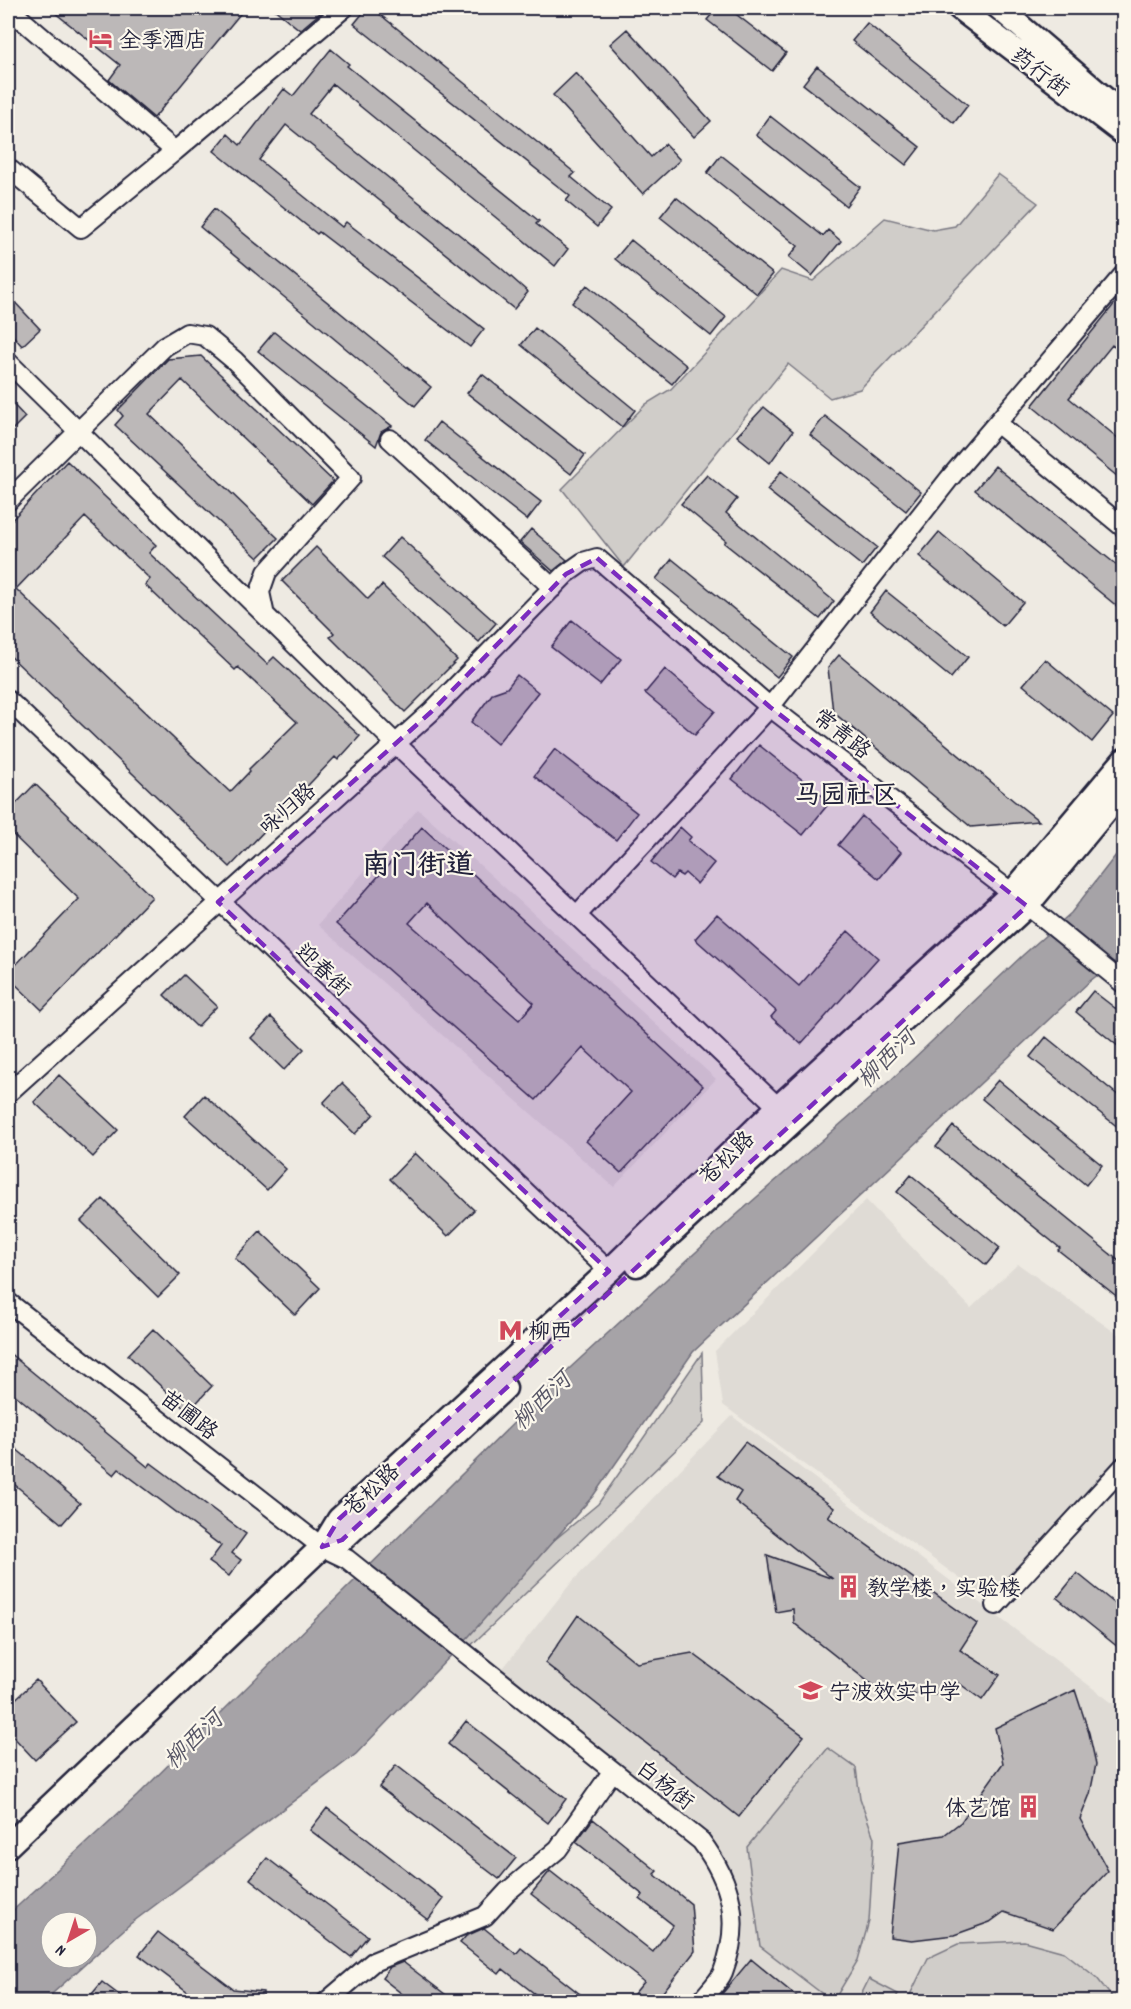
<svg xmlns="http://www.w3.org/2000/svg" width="1131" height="2009" font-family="Dekko,'LXGW WenKai TC',sans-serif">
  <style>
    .built { fill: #dfdbd5 }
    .green { fill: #d0cdc9; stroke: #797882; stroke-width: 1.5 }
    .water { fill: #a6a3a7; stroke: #716f7c; stroke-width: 1.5; fill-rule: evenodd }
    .building { fill: #bcb8b8; stroke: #22223b; stroke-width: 1.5; fill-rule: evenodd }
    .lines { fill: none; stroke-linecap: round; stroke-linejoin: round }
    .minor-casing { stroke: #22223b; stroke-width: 22 }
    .major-casing { stroke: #22223b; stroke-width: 27 }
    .minor { stroke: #fbf7ec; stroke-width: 18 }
    .major { stroke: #fbf7ec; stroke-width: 22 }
    .marked { fill: #7b2cbf; fill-opacity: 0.2; stroke: #7b2cbf; stroke-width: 4.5; stroke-dasharray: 12 8; stroke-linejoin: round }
    .labels { text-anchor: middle; stroke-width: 4.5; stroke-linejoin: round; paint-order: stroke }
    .poi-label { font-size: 22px; fill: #22223b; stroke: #fbf7ec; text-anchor: start }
    .street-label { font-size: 22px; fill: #22223b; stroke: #fbf7ec }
    .water-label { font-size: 24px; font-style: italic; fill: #575666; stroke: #fbf7ec }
    .quarter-label { font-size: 26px; font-weight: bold; fill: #22223b; stroke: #fbf7ec }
    .district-label { font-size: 28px; font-weight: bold; fill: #22223b; stroke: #fbf7ec }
  </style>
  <rect width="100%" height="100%" fill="#eeeae2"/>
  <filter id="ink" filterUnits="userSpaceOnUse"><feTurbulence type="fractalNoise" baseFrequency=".0167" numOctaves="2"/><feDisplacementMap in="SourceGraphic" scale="12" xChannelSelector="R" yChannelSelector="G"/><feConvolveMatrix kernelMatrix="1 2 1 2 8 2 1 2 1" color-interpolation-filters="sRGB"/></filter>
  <g filter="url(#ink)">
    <path class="built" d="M418 809 716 1079 614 1187 318 925Z
      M866 1200 971 1308 1018 1264 1123 1338V1466L996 1605 723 1405 715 1351Z
      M732 1416 1123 1711V2001H708L739 1906 730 1869 713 1841 616 1768 500 1672 571 1583Z"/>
    <path class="green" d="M998 174 1038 203 860 389 830 398 788 364 624 567 562 489 646 404 671 389 781 270 813 281 885 218 933 230 955 226Z
      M702 1353 704 1423 463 1653 440 1634 598 1504Z
      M828 1748 856 1768 860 1798 874 1838 869 1921 858 1960 833 2002 760 1946 747 1847Z
      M1024 1941 1064 1952 1097 1978 1115 2001H907L928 1958 958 1944Z
      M869 1979 898 1994 894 2001H858Z"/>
    <path class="water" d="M1123 846V965L1117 960 1090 981 693 1352 593 1496 463 1643 356 1754 130 1924 44 2001 8 2002V1915L137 1796 558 1379 733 1218 892 1079 1023 955 1071 913ZM51 1922H87V1958H51Z"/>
    <path class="building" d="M49 8H245L154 118 109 80 120 65Z
      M273 8H313L320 13 300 30Z
      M367 8H372L575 173 571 177 611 210 597 227 566 201 570 196 354 24Z
      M717 8H728L786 53 772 71 707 20Z
      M867 23 968 105 954 123 852 41Z
      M627 29 711 121 694 137 610 44Z
      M331 49 349 64 347 66 539 221 536 224 568 249 555 266 333 84 309 114 501 268 528 292 514 309 286 125 259 160 342 227 346 222 484 329 470 347 319 232 317 234 214 151 228 134 240 145 284 89 293 96Z
      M817 66 920 147 906 165 803 84Z
      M576 73 651 157 665 144 680 160 643 194 553 95Z
      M770 116 860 187 846 206 756 135Z
      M721 155 823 236 828 230 841 241 812 276 789 257 798 246 707 173Z
      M676 197 773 274 757 294 660 217Z
      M214 209 431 387 415 406 200 227Z
      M631 240 726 317 711 336 615 259Z
      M587 285 687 366 672 384 572 303Z
      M1124 292V355L1112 345 1069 398 1124 443V482L1032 406Z
      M8 295 40 329 22 346 8 330Z
      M535 328 635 410 622 427 521 345Z
      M274 332 392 426 381 432 376 446 258 351Z
      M201 356 333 481 312 504 182 380 149 414 278 538 258 558 115 425 123 416 118 410 168 359Z
      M482 374 585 455 571 474 467 393Z
      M8 399 25 417 8 434Z
      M764 407 793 431 770 463 737 436Z
      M825 416 921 492 906 511 810 435Z
      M439 422 541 502 527 520 425 440Z
      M67 461 156 545 149 553 267 664 274 657 360 736 338 760 335 757 230 867 8 654V524ZM85 517 150 579 145 585 235 670 238 667 297 722 249 769 250 771 230 792 16 589Z
      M995 466 1124 571V612L975 490Z
      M781 471 877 547 862 566 767 490Z
      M707 475 737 499 726 513 834 601 820 619 724 543 726 541 681 504Z
      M531 529 567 560 553 571 520 542Z
      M939 532 1023 602 1003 626 919 556Z
      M400 537 496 623 479 642 382 557Z
      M316 547 368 599 382 585 457 660 405 712 330 637 334 633 282 581Z
      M672 559 793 657 777 677 656 579Z
      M886 591 968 657 951 678 870 612Z
      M572 620 621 659 600 685 551 647Z
      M839 655 1014 801 1039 821 971 827 833 712 828 668Z
      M1045 659 1113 716 1092 742 1023 685Z
      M665 669 715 711 695 735 645 693Z
      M517 675 538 692 497 744 471 722 493 693 507 688Z
      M759 745 830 802 803 835 732 779Z
      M555 749 637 813 616 840 534 776Z
      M35 784 152 897 42 1010 8 977V973L79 899 8 830V812Z
      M862 816 901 852 879 879 838 845Z
      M422 827 703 1086 621 1173 586 1141 631 1092 583 1048 536 1100 336 924ZM427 903 534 1003 519 1020 409 923Z
      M680 827 691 837 688 841 714 863 697 884 685 873 682 876 677 873 672 879 651 862Z
      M717 914 799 986 848 931 878 958 801 1044 771 1017 776 1011 695 939Z
      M184 975 217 1006 197 1027 164 995Z
      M1093 991 1124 1015V1051L1076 1012Z
      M271 1017 304 1049 284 1070 251 1038Z
      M1046 1037 1124 1100V1132L1030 1057Z
      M59 1075 118 1130 93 1157 34 1102Z
      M998 1080 1102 1165 1086 1185 982 1099Z
      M342 1083 374 1114 355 1134 323 1103Z
      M204 1095 286 1169 267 1190 185 1116Z
      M953 1126 1124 1265V1302L1058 1250 1060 1248 936 1147Z
      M415 1153 474 1210 448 1236 390 1179Z
      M911 1175 1000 1248 986 1265 897 1192Z
      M103 1199 180 1275 158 1297 81 1221Z
      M260 1231 320 1288 295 1315 235 1258Z
      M153 1329 212 1386 188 1412 128 1355Z
      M8 1352 148 1467 151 1463 246 1534 232 1553 241 1560 229 1576 209 1562 221 1546 119 1469 114 1475 8 1389Z
      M8 1442 80 1503 62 1524 8 1479Z
      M745 1442 834 1508 828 1517 977 1624 960 1650 1000 1675 982 1700 956 1681 947 1695 904 1694 895 1703 794 1623 793 1609 776 1612 767 1555 833 1579 735 1501 741 1492 718 1476Z
      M1077 1573 1124 1611V1652L1057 1598Z
      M578 1615 637 1663 692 1653 804 1736 739 1817 545 1663Z
      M36 1680 76 1722 35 1760 8 1731V1706Z
      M1075 1690 1089 1733 1096 1764 1090 1794 1080 1819 1108 1871 1053 1929 1004 1912 990 1922 954 1935 912 1940 890 1937 899 1842 944 1835 961 1822 1003 1763 995 1728Z
      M466 1721 566 1799 548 1823 448 1744Z
      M396 1765 516 1858 499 1879 379 1787Z
      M327 1808 444 1899 428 1920 310 1830Z
      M593 1819 657 1871 654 1874 691 1904 695 1951 656 2001H628L644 1982 531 1894 550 1871 653 1952 673 1925 640 1899 643 1895 576 1842Z
      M267 1858 368 1936 351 1957 250 1879Z
      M484 1928 516 1954 521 1948 589 2001H544L503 1969 499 1974 460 1943 466 1936Z
      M158 1932 233 1989 263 1992V2001H200L139 1955Z
      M751 1959 802 2001H716Z
      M403 1962 454 2001H411L382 1978 390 1967Z
      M102 1982 127 2001H86Z"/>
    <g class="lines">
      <defs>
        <path id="minor" d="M8 8 175 151 344 8
          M8 168 81 228 175 151
          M8 362 395 743 778 1107
          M997 423 1124 528
          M390 439 553 588
          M8 501 165 346 187 333 205 336 235 361 351 478 267 572 260 592 264 611
          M8 700 609 1271
          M577 915 770 707 949 479 1124 274
          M8 1093 431 712 566 574 583 562 597 558 770 707 1012 893 1124 984
          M8 1302 322 1547 347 1559 701 1841C732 1883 742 1922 723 1972 719 1982 707 1993 700 2002
          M996 1605 1124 1466
          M326 2002 373 1962 485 1916 507 1892 558 1849 612 1772"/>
        <path id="major" d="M959 8 1124 134
          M999 8 1124 115
          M637 1265 1027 906 1124 789
          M323 1546 342 1540 505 1388
          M8 1846 322 1547 339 1519 609 1271 778 1107 1012 893 1124 760"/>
      </defs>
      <use href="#minor" class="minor-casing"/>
      <use href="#major" class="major-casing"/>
      <use href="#minor" class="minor"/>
      <use href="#major" class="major"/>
    </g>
  </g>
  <path class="marked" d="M597 558 770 707 1027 906 342 1540 322 1547 339 1519 609 1271 218 902 431 712 566 574Z"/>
  <defs>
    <symbol id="hotel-bare" viewBox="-9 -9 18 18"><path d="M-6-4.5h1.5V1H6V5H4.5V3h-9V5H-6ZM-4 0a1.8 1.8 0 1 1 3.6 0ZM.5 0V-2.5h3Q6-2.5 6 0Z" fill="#d1495b" stroke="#fbf7ec" stroke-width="2.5" paint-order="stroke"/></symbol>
    <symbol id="metro-bare" viewBox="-9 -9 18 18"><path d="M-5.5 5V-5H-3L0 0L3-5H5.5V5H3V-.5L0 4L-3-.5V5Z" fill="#d1495b" stroke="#fbf7ec" stroke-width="2.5" paint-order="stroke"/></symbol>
    <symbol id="building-bare" viewBox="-9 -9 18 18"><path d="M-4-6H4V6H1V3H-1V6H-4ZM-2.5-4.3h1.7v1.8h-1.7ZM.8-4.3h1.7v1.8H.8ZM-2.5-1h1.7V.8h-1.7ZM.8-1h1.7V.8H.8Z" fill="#d1495b" stroke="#fbf7ec" stroke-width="2.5" paint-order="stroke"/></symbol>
    <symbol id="school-bare" viewBox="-9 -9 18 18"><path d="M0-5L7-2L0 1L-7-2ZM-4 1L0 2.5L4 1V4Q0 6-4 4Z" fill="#d1495b" stroke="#fbf7ec" stroke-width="2.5" paint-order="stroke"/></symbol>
  </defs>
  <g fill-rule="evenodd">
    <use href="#hotel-bare" x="84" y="22" width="33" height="33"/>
    <use href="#metro-bare" x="494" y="1314" width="33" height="33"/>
    <use href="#building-bare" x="832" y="1570" width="33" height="33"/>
    <use href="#school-bare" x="794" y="1674" width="33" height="33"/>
    <use href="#building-bare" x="1012" y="1790" width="33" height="33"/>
  </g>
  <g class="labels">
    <g class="poi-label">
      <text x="119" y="47">全季酒店</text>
      <text x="528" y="1338">柳西</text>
      <text x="867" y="1595">教学楼，实验楼</text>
      <text x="829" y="1699">宁波效实中学</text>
      <text x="1011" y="1815" text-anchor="end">体艺馆</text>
    </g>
    <g class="street-label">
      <text transform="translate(1041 71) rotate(37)" y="8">药行街</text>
      <text transform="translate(843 733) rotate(38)" y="8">常青路</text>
      <text transform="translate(287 808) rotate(-42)" y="8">咏归路</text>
      <text transform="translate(324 969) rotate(43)" y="8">迎春街</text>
      <text transform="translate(726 1157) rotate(-44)" y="8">苍松路</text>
      <text transform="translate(190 1414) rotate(38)" y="8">苗圃路</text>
      <text transform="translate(371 1489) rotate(-43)" y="8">苍松路</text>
      <text transform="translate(666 1784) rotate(38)" y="8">白杨街</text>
    </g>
    <g class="water-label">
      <text transform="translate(886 1058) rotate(-45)" y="8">柳西河</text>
      <text transform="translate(541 1400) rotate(-44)" y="8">柳西河</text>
      <text transform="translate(193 1739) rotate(-44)" y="8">柳西河</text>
    </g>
    <g class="quarter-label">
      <text x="846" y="803">马园社区</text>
    </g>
    <g class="district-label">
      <text x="418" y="873">南门街道</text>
    </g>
  </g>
  <rect width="1131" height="2009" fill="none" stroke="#fbf7ec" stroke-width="30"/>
  <rect x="15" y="15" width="1101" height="1979" fill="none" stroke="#22223b" stroke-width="2" filter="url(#ink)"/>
  <g transform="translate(69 1940) rotate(219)"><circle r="28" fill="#fbf7ec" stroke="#a4a2a5" stroke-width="1.5"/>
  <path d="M0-4.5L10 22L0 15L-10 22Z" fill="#d1495b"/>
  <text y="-9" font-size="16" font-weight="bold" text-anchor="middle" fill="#22223b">N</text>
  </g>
</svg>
